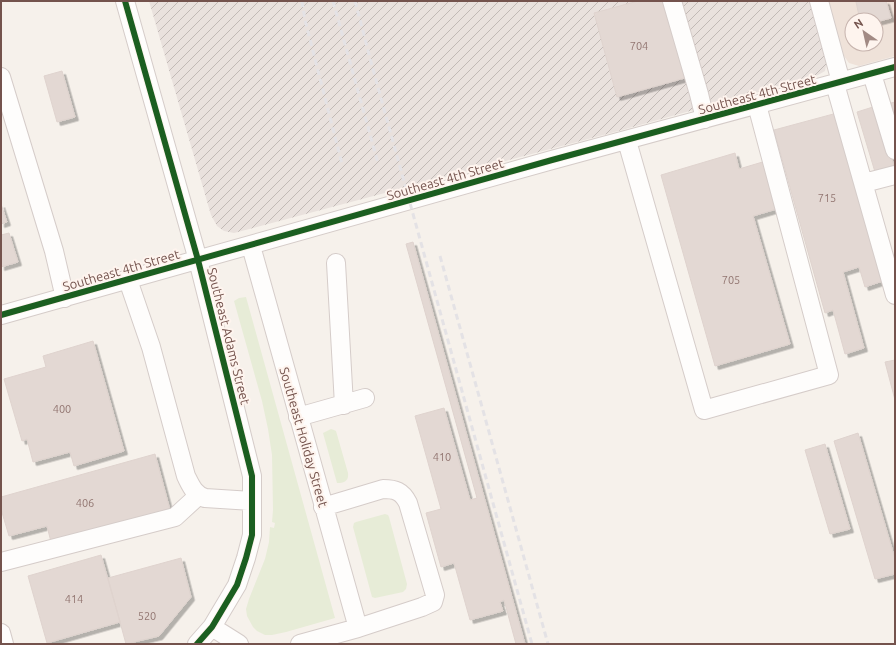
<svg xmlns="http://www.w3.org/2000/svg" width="896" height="645" font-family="Ubuntu,sans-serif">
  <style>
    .residential { fill: #efe2d9; fill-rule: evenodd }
    .industrial { fill: url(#industrial-furrows) }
    .green { fill: #e7ecd7 }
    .building { fill: #e3d8d3; stroke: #dfd3ce; filter: url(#shadow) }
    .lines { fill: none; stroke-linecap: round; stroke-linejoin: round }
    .minor-casing { stroke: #d5ccc9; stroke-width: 20 }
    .minor { stroke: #fefdfc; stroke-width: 18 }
    .rail { stroke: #e4e2e5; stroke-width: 3; stroke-dasharray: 6 4; stroke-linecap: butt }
    .cycleway-casing { stroke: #fef4ee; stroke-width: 8 }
    .cycleway { stroke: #1b5e20; stroke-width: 6 }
    .labels { text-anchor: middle; stroke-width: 4; stroke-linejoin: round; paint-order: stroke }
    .number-label { font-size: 11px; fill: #927671 }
    .street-label { font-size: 13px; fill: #74534d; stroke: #fef4ee }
  </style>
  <defs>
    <pattern id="industrial-furrows" width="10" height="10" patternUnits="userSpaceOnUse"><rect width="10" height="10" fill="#e9e1dd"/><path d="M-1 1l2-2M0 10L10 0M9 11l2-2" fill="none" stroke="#c1b9b5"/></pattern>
    <filter id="shadow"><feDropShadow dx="3.5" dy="3.5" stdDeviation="0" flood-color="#0004"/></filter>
  </defs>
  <rect width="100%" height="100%" fill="#f6f1eb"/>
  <path class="residential" d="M828 1H895V56L859 66 849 63 844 56ZM852 20H876V44H852Z"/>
  <path class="industrial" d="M149 1H810L827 61 825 71 818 75 622 130 234 233 224 231 217 226 211 215Z"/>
  <path class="green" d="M246 297 335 618 286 632 272 635H265L257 631 253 627 247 616 246 609 249 599 265 559 269 542 270 527 274 528 275 523 272 522 273 510 272 455 268 429 262 401 234 301 239 298Z
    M331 429 334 430 336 431 348 473C349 481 344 483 337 483L323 433Z
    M385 514 388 515 389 517 407 584 406 589 403 592 375 598 372 597 353 527 354 523 356 522Z"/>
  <path class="building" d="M638 1H664L685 78 617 97 594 13Z
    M858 1H886L891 18 876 22V20H860L856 2Z
    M62 71 75 117 57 122 44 76Z
    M895 102V117L891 103Z
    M876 106 894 166 875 172 857 112Z
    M837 113 883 281 865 287 859 267 843 272 864 348 845 354 833 310 825 313 774 130Z
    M735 153 739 169 766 161 780 208 753 216 790 344 715 366 661 175Z
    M1 204 7 222 1 224Z
    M9 233 18 262 1 267V235Z
    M413 242 525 644H516L504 600 500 602 503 611 470 620 454 563 441 567 426 513 441 509 415 416 444 408 470 500 477 498 406 244Z
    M93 341 124 451 74 466 70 452 33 462 27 439 22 441 4 379 46 367 43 356Z
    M895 360V400L885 362Z
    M858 433 895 559V574L875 579 834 441Z
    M825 444 850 529 830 534 805 450Z
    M155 454 170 510 51 542 47 526 9 536 1 509V497Z
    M101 555 120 622 47 643 28 576Z
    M181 558 191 597 159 636 126 644 108 578Z"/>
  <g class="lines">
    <defs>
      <path id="minor" d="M125 1 198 260 252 476V535L246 558 237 585 212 627 197 644
        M672 1 699 94 705 119
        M819 1 841 82
        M872 74 895 150
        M1 77 54 251 65 298
        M835 84 895 295
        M627 141 704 410 829 375 757 105
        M864 183 895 175
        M251 246 358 628
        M336 263 344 405
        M128 280 151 347 186 476C191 486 194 494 205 498L252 501
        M1 315 552 160 895 67
        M298 417 365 398
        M1 562 175 517 199 495
        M212 627 239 644
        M1 633 4 644
        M300 644 358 628 422 607 433 602 435 595 408 503C402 491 395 489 383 489L323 507"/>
    </defs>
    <use href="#minor" class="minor-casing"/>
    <use href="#minor" class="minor"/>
    <path class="rail" d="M302 1 305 20 342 164
      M333 1 378 163
      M355 1 374 73 532 644
      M440 256 548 644"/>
    <defs>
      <path id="cycleway" d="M125 1 198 260 252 476V535L246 558 237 585 212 627 197 644
        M1 315 552 160 895 67"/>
    </defs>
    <use href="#cycleway" class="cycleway-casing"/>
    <use href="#cycleway" class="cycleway"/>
  </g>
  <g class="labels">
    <g class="number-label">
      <text x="639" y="50">704</text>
      <text x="827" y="202">715</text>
      <text x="731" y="284">705</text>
      <text x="62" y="413">400</text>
      <text x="442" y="461">410</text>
      <text x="85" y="507">406</text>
      <text x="74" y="603">414</text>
      <text x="147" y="620">520</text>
    </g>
    <g class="street-label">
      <text transform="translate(757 94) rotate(-15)" y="5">Southeast 4th Street</text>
      <text transform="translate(445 179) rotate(-16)" y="5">Southeast 4th Street</text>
      <text transform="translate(121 270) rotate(-16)" y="5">Southeast 4th Street</text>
      <text transform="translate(229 336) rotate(76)" y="5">Southeast Adams Street</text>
      <text transform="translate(304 437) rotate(74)" y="5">Southeast Holiday Street</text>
    </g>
  </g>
  <rect width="896" height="645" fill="none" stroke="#74534d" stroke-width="4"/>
  <g transform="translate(864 32) rotate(326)"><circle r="19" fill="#fef4ee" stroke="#c7b4ae"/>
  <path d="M0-3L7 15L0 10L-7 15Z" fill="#a28a84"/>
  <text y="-6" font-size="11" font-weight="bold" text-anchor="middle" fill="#74534d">N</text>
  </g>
</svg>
